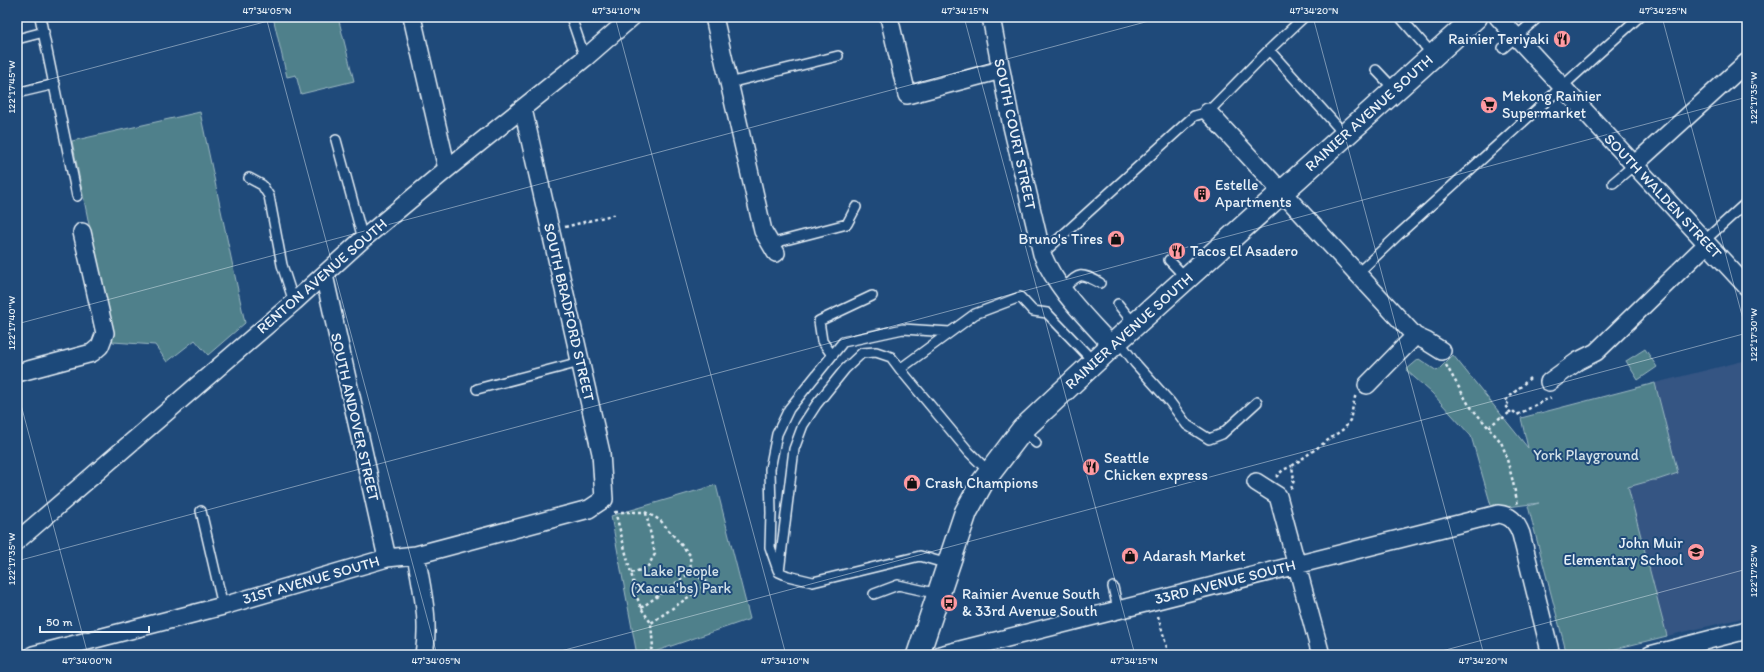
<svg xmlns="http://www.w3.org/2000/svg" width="1764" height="672" font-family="Itim,sans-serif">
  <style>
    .built { fill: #345583 }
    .green { fill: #4f808b; stroke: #9cb8c2 }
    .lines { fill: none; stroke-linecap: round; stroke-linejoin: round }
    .lane-casing { stroke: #e8f1f8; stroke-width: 12 }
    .street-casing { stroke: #e8f1f8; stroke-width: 20 }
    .primary-casing { stroke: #e8f1f8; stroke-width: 25 }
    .path { stroke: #e8f1f8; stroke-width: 2.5; stroke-dasharray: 3 3; stroke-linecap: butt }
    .lane { stroke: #1f4a7a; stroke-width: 9 }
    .street { stroke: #1f4a7a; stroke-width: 17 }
    .primary { stroke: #1f4a7a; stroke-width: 22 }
    .ticks { fill: none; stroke: #e8f1f8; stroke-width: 1; stroke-opacity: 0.45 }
    .labels { text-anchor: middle; stroke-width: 4; stroke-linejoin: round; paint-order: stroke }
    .poi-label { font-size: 15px; fill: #e8f1f8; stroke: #1f4a7a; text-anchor: start }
    .street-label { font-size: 15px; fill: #e8f1f8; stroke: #1f4a7a }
    .park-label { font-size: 15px; fill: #d1e0e8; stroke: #1f4a7a }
    .neatline { fill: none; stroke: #e8f1f8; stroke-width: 1.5 }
    .ticks-label { font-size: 10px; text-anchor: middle; fill: #e8f1f8 }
  </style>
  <rect width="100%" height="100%" fill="#1f4a7a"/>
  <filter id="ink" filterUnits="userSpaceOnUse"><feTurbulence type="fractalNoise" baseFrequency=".025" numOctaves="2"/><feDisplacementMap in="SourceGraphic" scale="8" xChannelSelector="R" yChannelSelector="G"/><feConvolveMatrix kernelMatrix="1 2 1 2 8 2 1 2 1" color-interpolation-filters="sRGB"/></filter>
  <g filter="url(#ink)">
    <path class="built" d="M1747 360V617L1667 636 1627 486 1678 473 1655 383Z"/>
    <path class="green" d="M273 17H338L354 81 301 94 296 75 287 77Z
      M200 112 245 323 208 355 195 340 167 362 155 345 113 342 72 141Z
      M1645 349 1657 367 1638 380 1626 361Z
      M1453 355 1528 448 1521 418 1655 383 1678 473 1657 480H1653L1628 487 1667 636 1591 655H1567L1528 506 1539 503 1492 509 1471 436 1432 393 1406 370 1419 359 1437 371Z
      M716 485 750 619 645 655H637L611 516Z"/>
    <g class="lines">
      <defs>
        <path id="lane" d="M40 17 77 196
          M571 17 585 58
          M1400 17 1433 55
          M17 39 44 32
          M1503 48 1535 20
          M1269 50 1345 135
          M1376 70 1395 90
          M729 83 838 56
          M17 93 55 84
          M336 140 363 239
          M249 178 262 185 269 196 282 265 294 302
          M1613 183 1634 165
          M1704 241 1747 202
          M770 244 847 224 856 207
          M1042 254 1194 116 1208 112 1269 50 1304 17
          M1169 260 1187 279
          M1358 273 1398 235 1639 17
          M1062 290C1079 274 1078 271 1100 283
          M1118 304 1135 325
          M1118 340 1135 363 1170 402 1187 425 1209 439 1222 434 1257 402
          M832 355 822 341 819 321 872 296
          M900 369 891 357 876 352 862 353 845 369 816 405 803 425 794 449 779 572 788 576 813 582 920 556 948 564
          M477 389 580 362
          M1023 429 1036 443
          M990 473 969 452 900 369 975 314 1020 297 1033 311 1047 313 1094 362
          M201 511 223 606
          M778 570 770 547 771 513 770 469 777 434 789 409 843 342 903 329 950 332
          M1113 587 1118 609
          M874 594 898 585 939 594"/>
        <path id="street" d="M412 17 447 169
          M714 17 763 231 776 253
          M889 17 907 95 1001 70
          M991 17 1011 122 1042 254C1057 290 1086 317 1112 346
          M1498 17 1747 287
          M1208 112 1415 336 1426 341 1442 351
          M1634 165 1747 62
          M324 275 387 558
          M17 373 92 353 100 346 105 333 82 232
          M1549 382 1578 361 1596 352 1707 244
          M1367 385 1415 336
          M1256 482 1278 496 1321 655
          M17 541 294 302 363 239 447 169 585 58 632 17
          M416 555C422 591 430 619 424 655
          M33 655 223 606 387 558 416 555 589 509 604 499 601 453 523 109
          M940 655 1498 514C1511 515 1517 523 1521 534L1551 655
          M1650 655 1747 630"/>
        <path id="primary" d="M918 655 966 512 982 483 1023 429 1118 340 1476 17"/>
      </defs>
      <use href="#lane" class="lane-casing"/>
      <use href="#street" class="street-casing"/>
      <use href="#primary" class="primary-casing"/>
      <path class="path" d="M565 227 616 214
        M1446 365 1469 405 1501 442 1505 452 1512 478 1518 505
        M1530 378 1505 401 1509 405 1506 407 1510 412 1512 410 1517 415 1543 401 1551 398
        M1489 427 1502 416 1503 418 1510 412
        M1276 477 1283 470 1292 466
        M1291 489 1294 480 1292 466 1345 428 1350 420 1355 397 1357 395
        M615 511 638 600 641 608 651 623 653 648 641 655
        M615 512H645L660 520 690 555 691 572 709 583 651 623
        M631 573 647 568 655 554 646 513
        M641 608 691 572
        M1158 616 1169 655"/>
      <use href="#lane" class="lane"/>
      <use href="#street" class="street"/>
      <use href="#primary" class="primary"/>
    </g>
  </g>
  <path class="ticks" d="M266 17 437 655M615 17 786 655M964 17 1135 655M1313 17 1484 655M1662 17 1747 334M17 88 283 17M17 324 1164 17M17 390 88 655M17 561 1747 97M546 655 1747 333M1427 655 1747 569"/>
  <defs>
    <symbol id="restaurant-disc" viewBox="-11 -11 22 22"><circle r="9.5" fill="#ff9aa2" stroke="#1f4a7a"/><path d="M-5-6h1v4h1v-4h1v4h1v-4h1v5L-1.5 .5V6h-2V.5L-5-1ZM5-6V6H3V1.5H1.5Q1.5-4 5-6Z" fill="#111"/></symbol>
    <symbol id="supermarket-disc" viewBox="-11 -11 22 22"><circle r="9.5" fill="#ff9aa2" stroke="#1f4a7a"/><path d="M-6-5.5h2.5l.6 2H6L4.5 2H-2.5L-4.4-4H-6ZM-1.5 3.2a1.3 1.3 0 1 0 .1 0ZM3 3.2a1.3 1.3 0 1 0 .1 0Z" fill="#111"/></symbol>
    <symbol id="building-disc" viewBox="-11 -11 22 22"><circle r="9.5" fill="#ff9aa2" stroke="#1f4a7a"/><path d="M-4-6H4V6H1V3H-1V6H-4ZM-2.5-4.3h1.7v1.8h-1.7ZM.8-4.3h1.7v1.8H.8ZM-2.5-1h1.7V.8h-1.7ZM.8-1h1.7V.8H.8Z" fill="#111"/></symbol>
    <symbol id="shop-disc" viewBox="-11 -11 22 22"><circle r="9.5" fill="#ff9aa2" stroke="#1f4a7a"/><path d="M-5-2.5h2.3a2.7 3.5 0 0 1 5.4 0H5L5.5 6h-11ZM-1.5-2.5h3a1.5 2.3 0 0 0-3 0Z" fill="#111"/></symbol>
    <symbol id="school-disc" viewBox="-11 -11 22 22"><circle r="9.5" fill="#ff9aa2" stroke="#1f4a7a"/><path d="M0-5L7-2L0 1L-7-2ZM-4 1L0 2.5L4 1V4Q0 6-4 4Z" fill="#111"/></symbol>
    <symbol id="bus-disc" viewBox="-11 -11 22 22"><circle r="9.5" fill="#ff9aa2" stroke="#1f4a7a"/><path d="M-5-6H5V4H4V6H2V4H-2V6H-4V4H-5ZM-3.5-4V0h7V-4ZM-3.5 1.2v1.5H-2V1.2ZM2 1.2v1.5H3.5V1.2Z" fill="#111"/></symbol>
  </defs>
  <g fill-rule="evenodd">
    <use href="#restaurant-disc" x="1552" y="29" width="20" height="20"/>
    <use href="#supermarket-disc" x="1479" y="95" width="20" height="20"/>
    <use href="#building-disc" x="1192" y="184" width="20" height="20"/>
    <use href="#shop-disc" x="1106" y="229" width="20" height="20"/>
    <use href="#restaurant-disc" x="1167" y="241" width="20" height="20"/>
    <use href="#restaurant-disc" x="1081" y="457" width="20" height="20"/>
    <use href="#shop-disc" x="902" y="473" width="20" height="20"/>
    <use href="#school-disc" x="1686" y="542" width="20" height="20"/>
    <use href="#shop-disc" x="1120" y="546" width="20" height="20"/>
    <use href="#bus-disc" x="939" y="593" width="20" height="20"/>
  </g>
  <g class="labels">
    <g class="poi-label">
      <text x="1549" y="44" text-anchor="end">Rainier Teriyaki</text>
      <text x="1502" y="101">Mekong Rainier<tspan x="1502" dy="17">Supermarket</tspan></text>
      <text x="1215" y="190">Estelle<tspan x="1215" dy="17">Apartments</tspan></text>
      <text x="1103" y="244" text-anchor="end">Bruno's Tires</text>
      <text x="1190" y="256">Tacos El Asadero</text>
      <text x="1104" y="463">Seattle<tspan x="1104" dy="17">Chicken express</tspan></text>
      <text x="925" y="488">Crash Champions</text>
      <text x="1683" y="548" text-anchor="end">John Muir<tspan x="1683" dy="17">Elementary School</tspan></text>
      <text x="1143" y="561">Adarash Market</text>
      <text x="962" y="599">Rainier Avenue South<tspan x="962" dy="17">&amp; 33rd Avenue South</tspan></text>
    </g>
    <g class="street-label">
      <text transform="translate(1369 113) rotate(-42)" y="5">RAINIER AVENUE SOUTH</text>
      <text transform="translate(1015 134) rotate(78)" y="5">SOUTH COURT STREET</text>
      <text transform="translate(1663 196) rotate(47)" y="5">SOUTH WALDEN STREET</text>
      <text transform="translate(322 276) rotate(-41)" y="5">RENTON AVENUE SOUTH</text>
      <text transform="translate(569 312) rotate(77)" y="5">SOUTH BRADFORD STREET</text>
      <text transform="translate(1129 331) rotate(-42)" y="5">RAINIER AVENUE SOUTH</text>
      <text transform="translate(355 417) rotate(77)" y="5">SOUTH ANDOVER STREET</text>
      <text transform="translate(311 580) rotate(-16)" y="5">31ST AVENUE SOUTH</text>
      <text transform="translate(1225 582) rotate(-14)" y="5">33RD AVENUE SOUTH</text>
    </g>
    <g class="park-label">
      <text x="1586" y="460">York Playground</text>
      <text x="681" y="576">Lake People<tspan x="681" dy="17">(Xacua'bs) Park</tspan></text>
    </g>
  </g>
  <rect width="1764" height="672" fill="none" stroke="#1f4a7a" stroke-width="44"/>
  <path d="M40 626v6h109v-6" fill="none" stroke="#e8f1f8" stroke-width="2"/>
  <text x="46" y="626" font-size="12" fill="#e8f1f8" stroke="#1f4a7a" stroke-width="3" paint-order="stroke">50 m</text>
  <rect x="22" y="22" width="1720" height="628" class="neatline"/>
  <g class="ticks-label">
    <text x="267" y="14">47°34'05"N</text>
    <text x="616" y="14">47°34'10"N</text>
    <text x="965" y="14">47°34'15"N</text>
    <text x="1314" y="14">47°34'20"N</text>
    <text x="1663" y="14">47°34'25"N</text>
    <text transform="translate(11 87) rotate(-90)" y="4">122°17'45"W</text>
    <text transform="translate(1753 98) rotate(-90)" y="4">122°17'35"W</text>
    <text transform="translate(11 323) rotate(-90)" y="4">122°17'40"W</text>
    <text transform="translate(1753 335) rotate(-90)" y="4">122°17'30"W</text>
    <text transform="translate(11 559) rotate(-90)" y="4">122°17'35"W</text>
    <text transform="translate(1753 571) rotate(-90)" y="4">122°17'25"W</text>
    <text x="87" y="664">47°34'00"N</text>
    <text x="436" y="664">47°34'05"N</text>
    <text x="785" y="664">47°34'10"N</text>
    <text x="1134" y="664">47°34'15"N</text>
    <text x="1483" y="664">47°34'20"N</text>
  </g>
</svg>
